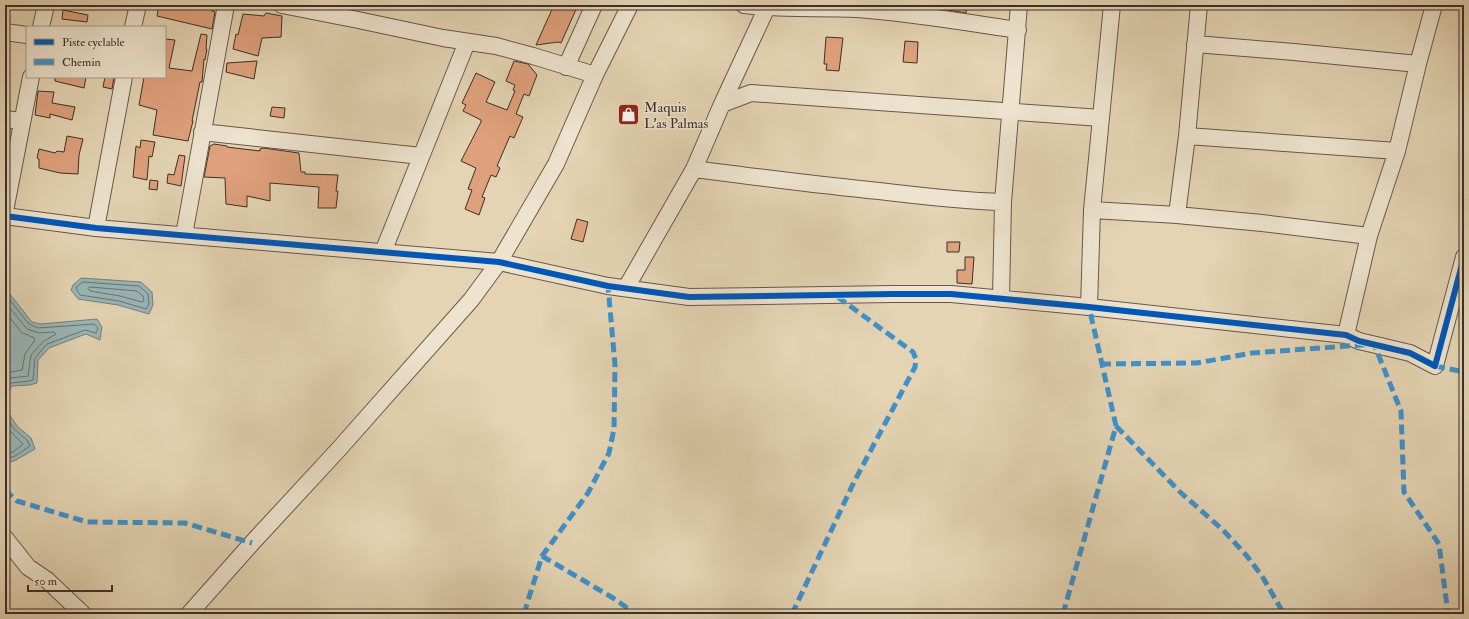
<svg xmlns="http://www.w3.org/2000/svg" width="1469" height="619" font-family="'IM FELL Double Pica',serif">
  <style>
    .water { fill: #99b6b7; stroke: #74807f }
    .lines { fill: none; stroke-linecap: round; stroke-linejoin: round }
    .shore { stroke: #6b7270; stroke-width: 1 }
    .building { fill: #dfa17c; stroke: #3d2f2a }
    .minor-casing { stroke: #67584c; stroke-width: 18 }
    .minor { stroke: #ede3ce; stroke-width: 16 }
    .quiet { stroke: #3f91cc; stroke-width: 5; stroke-dasharray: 10 5; stroke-linecap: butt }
    .cycleway-casing { stroke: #ede3ce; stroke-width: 8 }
    .cycleway { stroke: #0057b8; stroke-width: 6 }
    .labels { text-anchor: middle; stroke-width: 3; stroke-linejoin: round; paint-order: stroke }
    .poi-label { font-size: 14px; fill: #3d2f2a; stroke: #ede3ce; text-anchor: start }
  </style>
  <rect width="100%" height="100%" fill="#e4d4b3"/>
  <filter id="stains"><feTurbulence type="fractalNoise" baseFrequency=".005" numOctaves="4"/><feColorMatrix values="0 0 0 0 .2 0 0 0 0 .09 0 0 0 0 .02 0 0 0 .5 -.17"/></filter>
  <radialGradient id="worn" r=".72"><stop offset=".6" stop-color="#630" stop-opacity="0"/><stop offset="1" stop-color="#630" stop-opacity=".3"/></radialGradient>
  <path class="water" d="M81 278 141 282 152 292 153 305 149 314 118 305 78 299 71 290 73 285Z
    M5 288 32 322 40 324 97 319 102 327 100 340 86 334 49 348 38 360 37 383 30 385 12 386 5 395Z
    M5 408 17 426 31 438 35 449 16 460 5 464Z"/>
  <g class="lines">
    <path class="shore" d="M83 282 139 286 148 294 149 304 146 309 119 301 80 295 76 288Z
      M90 287 137 291 143 296 144 301 142 302 120 296 90 291 88 289Z
      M5 294 29 324 38 328 94 324 98 328 96 333 85 330 47 344 35 358 33 380 29 381 11 383 5 389
      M5 302 27 329 39 333 54 332 56 334 44 341 31 355 28 376 11 378 5 381
      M5 311 21 332 34 338 35 340 25 354 22 370 5 373
      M5 415 14 429 27 440 30 446 15 456 5 459
      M5 424 11 432 23 444 13 452 5 454"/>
  </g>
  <path class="building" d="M159 5H213L212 11 215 12 212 29 157 16Z
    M554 5H578L561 43 558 42 536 45Z
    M935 5H967L966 13 935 8Z
    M63 10 88 15 87 22 62 19Z
    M266 13 282 16 281 37 262 38 258 56 233 49 236 34 238 35 243 14 264 16Z
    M201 34 207 35 206 49H207L205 60 204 59 202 82H200L192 121H193L188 141 153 135 157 110 139 105 144 77H165V39L175 40 169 68 192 71Z
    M826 37 843 38 839 71 826 70 827 64H824Z
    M905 41 918 42 917 63 903 62Z
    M257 61 254 79 226 72 227 63Z
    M514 61 528 64 537 75 529 96 524 94 516 114 523 117 514 138 510 136 497 166 500 168 496 177 491 175 482 197 485 198 479 215 465 209 472 190 468 189 476 168 461 161 481 122V120L463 111 466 105 462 103 476 73 495 82 486 102 507 110 515 91 513 90 515 85 506 81Z
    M55 77H86L84 88 55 81Z
    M105 77H114L112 89 103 87Z
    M38 91 54 92 52 103 75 107 72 120 50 114V118L35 115Z
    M272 107 285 108 284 118 270 116Z
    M67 136 83 139 79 155 78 174 60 173 39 168V159L37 158 39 149 55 153 57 151 64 152Z
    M141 140 155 142 152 157 149 156 147 180 133 177 136 146 140 148Z
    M214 144 227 146V147L260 151V149L263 148 299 153 301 172H305V174L338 175 336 191H338L336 208H318L319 187 270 183V201L247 196V207L226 204 225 178 204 177 210 146Z
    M179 155 185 156 181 186 167 183 168 174 174 175Z
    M150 180 158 181 157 190 149 189Z
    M577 219 588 222 583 242 571 239Z
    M947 242H960L959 252H947Z
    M965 257H974L972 284 957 283V270H965Z"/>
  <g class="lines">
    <defs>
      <path id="minor" d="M282 5 358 20 443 38 496 46 533 56 595 75
        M744 5C781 10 819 7 857 9 911 13 964 22 1018 30
        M41 27 46 5
        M133 27 138 5
        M5 32 27 35
        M1195 44 1294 52 1418 64
        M566 67 594 5
        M722 104 751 93 1101 118
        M5 119 21 121
        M202 132 421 156
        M1187 136 1397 151
        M694 169C756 177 817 185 879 191 920 196 961 201 1003 202
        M1092 210 1177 215 1262 223 1369 236
        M5 211 31 77
        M1177 215 1187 136 1199 5
        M5 216 96 228 499 262 608 286 689 297 892 294H951L1089 307 1346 335 1359 341 1410 353 1435 366 1464 257
        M96 228 124 77
        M184 235 226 5
        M383 252 467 42
        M626 288 694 169 722 104 768 5
        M1001 299 1003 202 1019 5
        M1089 307 1092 210 1112 5
        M1346 335 1369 236 1397 151 1418 64 1434 5
        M5 538 28 567 47 580 83 614
        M189 614 252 543 338 450 471 300 499 262 556 164 595 75 630 5"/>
    </defs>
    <use href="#minor" class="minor-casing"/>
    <use href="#minor" class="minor"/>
    <path class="quiet" d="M1101 364 1197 363 1252 353 1374 344 1401 411 1404 492 1439 544 1448 614
      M1435 366 1464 372
      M1116 426 1179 491 1223 530 1246 555 1262 576 1284 614
      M5 490 17 501 87 522 185 523 252 543
      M542 556 613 598 636 614
      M526 614V607L542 556 588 493 609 453 614 429 615 365 608 286
      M792 614 854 482 915 367 916 359 913 352 835 295
      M1063 614 1116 426 1089 307"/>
    <defs>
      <path id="cycleway" d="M5 216 96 228 499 262 608 286 689 297 892 294H951L1089 307 1346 335 1359 341 1410 353 1435 366 1464 257"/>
    </defs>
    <use href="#cycleway" class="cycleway-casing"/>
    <use href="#cycleway" class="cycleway"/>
  </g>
  <defs>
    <symbol id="shop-square" viewBox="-11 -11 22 22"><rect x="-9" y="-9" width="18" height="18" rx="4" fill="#8f2418" stroke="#ede3ce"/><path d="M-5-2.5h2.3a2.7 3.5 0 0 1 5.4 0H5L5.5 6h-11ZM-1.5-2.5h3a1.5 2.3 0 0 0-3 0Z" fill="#fff"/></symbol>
  </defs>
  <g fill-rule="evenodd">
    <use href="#shop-square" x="616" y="102" width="25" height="25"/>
  </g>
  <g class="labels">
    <g class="poi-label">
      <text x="644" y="112">Maquis<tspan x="644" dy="16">L'as Palmas</tspan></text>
    </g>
  </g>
  <rect width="1469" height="619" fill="none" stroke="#e4d4b3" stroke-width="20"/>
  <rect x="6" y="6" width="1457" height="607" fill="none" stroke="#3d2f2a" stroke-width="2"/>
  <rect x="10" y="10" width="1449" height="599" fill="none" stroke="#3d2f2a"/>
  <rect x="26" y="26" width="140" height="52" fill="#ede3ce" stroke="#a79b8c"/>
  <rect x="34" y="39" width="20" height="6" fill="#0057b8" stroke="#a79b8c"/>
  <text x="62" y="46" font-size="12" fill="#3d2f2a">Piste cyclable</text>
  <rect x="34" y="59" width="20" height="6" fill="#3f91cc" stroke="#a79b8c"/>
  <text x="62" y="66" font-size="12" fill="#3d2f2a">Chemin</text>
  <path d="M28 585v6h84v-6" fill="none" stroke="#3d2f2a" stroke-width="2"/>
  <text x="34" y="585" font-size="12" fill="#3d2f2a" stroke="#ede3ce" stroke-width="3" paint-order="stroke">50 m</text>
  <rect width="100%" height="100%" filter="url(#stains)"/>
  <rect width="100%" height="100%" fill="url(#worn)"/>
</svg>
